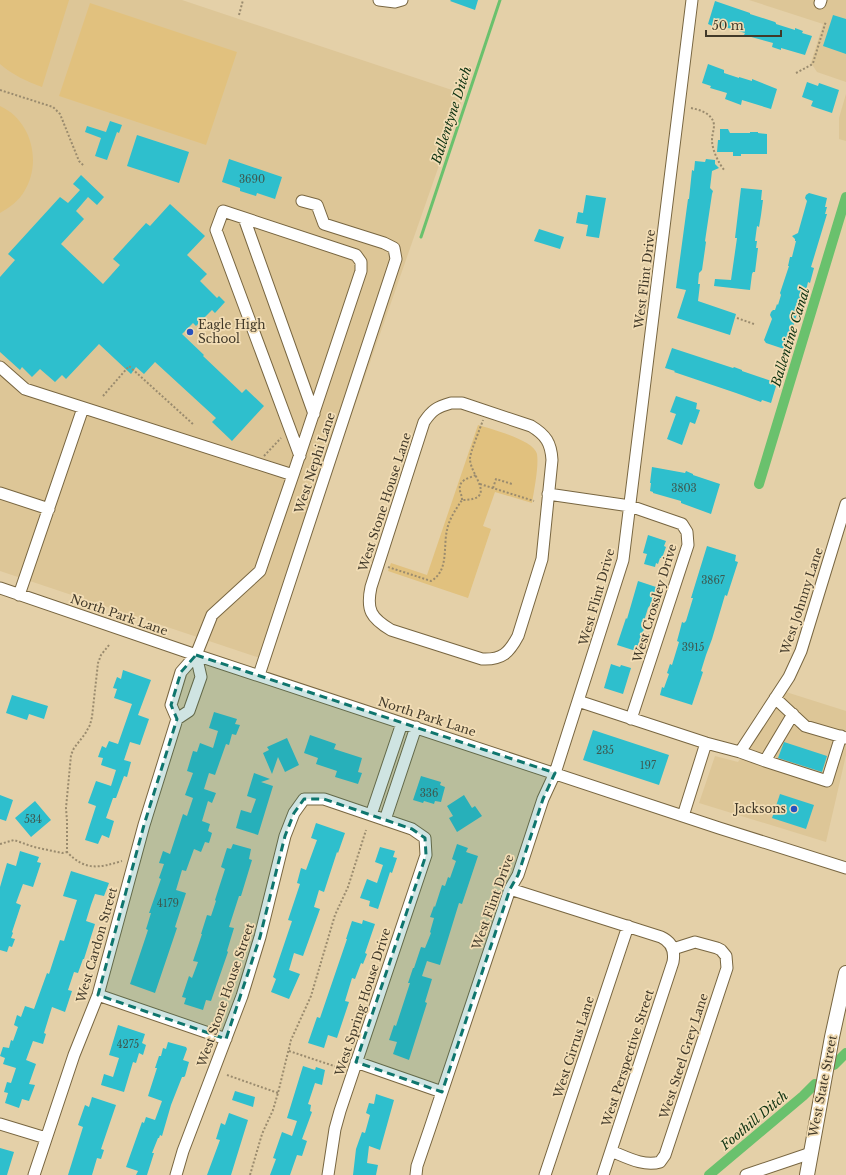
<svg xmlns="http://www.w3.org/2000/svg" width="846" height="1175" font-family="'Libre Baskerville',serif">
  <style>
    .built { fill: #ddc697 }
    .green { fill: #e1c17e }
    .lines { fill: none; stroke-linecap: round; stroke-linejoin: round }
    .stream { stroke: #6ac16d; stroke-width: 3 }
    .canal { stroke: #6ac16d; stroke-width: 10 }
    .building { fill: #2ebfcd }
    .minor-casing { stroke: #786641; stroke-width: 13 }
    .major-casing { stroke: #786641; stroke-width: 16 }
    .path { stroke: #9a8b6e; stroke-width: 2; stroke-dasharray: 2 2; stroke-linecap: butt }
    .minor { stroke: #fff; stroke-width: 11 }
    .major { stroke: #fff; stroke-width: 14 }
    .marked { fill: #0f766e; fill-opacity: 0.2; stroke: #0f766e; stroke-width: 3; stroke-dasharray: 8 5; stroke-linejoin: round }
    .poi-dot { fill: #2751bf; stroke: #f2ddb5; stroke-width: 1.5 }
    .labels { text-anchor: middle; stroke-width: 3.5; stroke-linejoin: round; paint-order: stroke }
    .number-label { font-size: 10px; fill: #3c5a52 }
    .street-label { font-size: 12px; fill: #413929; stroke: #f2ddb5 }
    .poi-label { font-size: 12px; fill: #413929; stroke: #f2ddb5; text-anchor: start }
    .water-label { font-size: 13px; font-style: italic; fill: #0e3211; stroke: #f2ddb5 }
  </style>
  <rect width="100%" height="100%" fill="#e4d0a8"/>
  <path class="built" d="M0 0H182L464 94 266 660 0 571Z
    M749 0H846V82L817 72 811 63 823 24Z
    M846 94V141L839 139V118Z
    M786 692 846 711V755L826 842 699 803 715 756 738 762Z"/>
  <path class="green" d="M0 0H69L42 87C26 81 13 75 0 64Z
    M90 3 237 52 206 145 59 96Z
    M0 106C31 120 42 161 25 190 19 201 10 207 0 213Z
    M478 425C491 429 534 440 537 454 539 466 534 490 532 503L495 492 483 526 491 529 468 598 388 571 391 563 427 575Z"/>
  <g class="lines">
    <path class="stream" d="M421 237 500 0"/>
    <path class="canal" d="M759 484 846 197
      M834 1065 846 1053
      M709 1175 803 1096 815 1084"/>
  </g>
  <path class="building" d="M451 0H478L475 10 450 1Z
    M715 1 750 13V14L775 22 776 23V24L795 30V28L803 31 802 33 812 36 805 55 781 48V50L772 47 773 43 744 35 745 33 728 28 718 25 717 28 708 24Z
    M833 15 846 19V54L823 46Z
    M708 64 724 70V73L739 78V77L752 81V79L777 89 771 109 742 100 741 105 725 99 727 93 710 88 711 86 702 83Z
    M807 82 818 86 819 83 839 90 832 113 811 106 813 101 802 97Z
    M110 121 122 125 119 133 117 132 107 160 95 156 101 138 85 132 87 126 106 132Z
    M720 129H728L730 133H750V132H758V133L767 134V154H741V156H733V152H717L718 140H720Z
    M137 135 189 152 179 183 127 166Z
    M229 159 282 177 275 199 257 193 256 196 240 191V188L222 182Z
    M706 159 715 160V164L719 168 712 171 710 188 713 191 712 194 705 241 706 242 702 270 699 273 698 284H700L698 301 736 314 730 335 677 318 686 290 676 288 688 199H689L692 170 694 171 695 161 705 162Z
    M81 175 104 197 97 205 88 197 76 211 84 219 61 244 103 284 120 265 113 259 146 223 150 226 170 204 205 236 187 255 207 274 200 281 217 298 219 296 225 302 215 313 212 310 196 326 193 323 182 334 204 355 203 356 242 393 246 389 264 406 232 441 212 422 216 418 155 362 144 374 136 367 131 374 99 344 66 379 62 375 55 382 40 369 32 377 22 367 20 370 0 352V277L15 260 8 254 60 197 68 203 80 190 73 184Z
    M741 188 762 190 761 200H763L761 215 759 227 757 226 755 241H757L756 248H758L755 272H753L752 274 750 290 714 286 715 279 731 280 737 238H735Z
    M809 193 827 198 825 207H827L825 214H827L811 267 814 268 810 283 808 282 805 295H803L801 300 789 341H787L784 349 766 343 764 340 772 319 770 315 771 312 773 310H775L777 304 778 305 781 295 780 293 789 266H788L790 257H792L796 241H795V239L792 236 798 233 807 201 805 198 806 195Z
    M586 195 606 198 599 238 586 236 588 225 576 223 578 212 583 213Z
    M539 229 564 237 560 249 534 241Z
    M672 348 733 368 734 367 742 370V371L777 383 771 403 762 400 761 402 736 393 674 372 675 371 665 368Z
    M676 396 697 403 696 409 700 410 695 424 690 422 682 445 667 439 676 414 670 412Z
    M652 467 685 473 686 471 693 474V475L720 484 711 514 681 503V501L653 493V492L650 491 651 483H650Z
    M648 535 666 541 664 546 666 547 662 558H660L658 564 656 563 655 567 644 564 647 554 643 553Z
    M707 546 736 555 735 561 738 562 727 596 725 595 712 639 706 655 701 671 703 672 692 705 660 695 662 687 664 688 669 674 667 673 670 664 672 665 679 642 677 641 680 630 682 622 684 623 686 621 693 598H691Z
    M638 581 656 587 651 604 648 608 643 624H645L644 629 636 651 617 645 626 618 627 619Z
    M611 664 620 667 621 665 631 668 623 694 604 688Z
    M123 670 151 680 138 715 149 719 140 745 130 742 124 760 131 762 127 777 124 776 116 798H113L106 818 114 821 109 838 102 835 98 844 85 840 96 806 88 803 96 781 111 786 116 770 101 765 103 758 98 757 102 746 106 748 109 741 118 744 132 704 114 698 117 689 113 688 117 677 121 679Z
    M12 695 48 706 44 719 29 714 27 720 6 713Z
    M214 712 237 719 235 724 240 725 236 735 232 734 229 745 226 744 215 775 209 773 204 789 216 793 212 803 208 801 202 821 210 824 208 831 212 833 209 843 205 842 201 852 194 849 186 871 182 870 176 890 186 893 175 927 177 928 155 993 130 984 148 930 146 929 147 926 151 913H149L161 879 159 878 164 864 159 863 163 851 170 854 183 814 187 816 193 798 185 795 193 773 187 771 193 751 197 752 200 743 213 748 218 731 209 728Z
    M593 730 669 755 659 785 583 760Z
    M310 735 336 744 334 749 362 758 358 772 362 773 358 784 335 777 337 771 316 764 318 758 304 753Z
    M287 738 299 765 285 772 278 757 272 774 263 753 269 750 267 747Z
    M784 742 827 756 822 772 778 758Z
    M254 773 270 779 261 782 273 786 258 835 236 828 241 810 251 813 256 799 247 796Z
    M421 776 441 782 440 785 445 787 441 802 435 801 434 804 424 801 423 803 413 800Z
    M780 794 814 805 806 829 772 818Z
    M0 795 13 800 6 821 0 819Z
    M464 795 472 808 475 806 482 816 457 832 449 818 453 816 447 806Z
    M35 801 51 820 31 837 15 818Z
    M316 823 345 833 338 853 337 852 324 892 319 890 314 907 320 909 303 956 294 953 289 970 300 974 289 999 271 992 276 979 273 977 292 921 288 920 300 884 297 883 301 868 306 870 317 840 311 838Z
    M233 844 251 849 249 859 252 860 241 896H239L229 927 234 928 227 951 228 952 211 1001 206 1000 203 1010 184 1004 186 998 182 997 189 976 192 978 198 962 193 961 202 934H201L207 915 211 916 216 901 215 900 225 869 221 867 227 848 231 849Z
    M457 844 468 848 466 852 478 856 462 904 459 903 440 965 427 961 422 976 432 979 425 1002 427 1003 409 1060 393 1054 397 1042 389 1040 394 1025 396 1026 410 983H408L413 968H414L421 947 425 948 431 933 430 932 434 918 430 917 434 906 435 907 442 885 445 886 448 877 450 878 456 861 452 859Z
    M380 847 395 851 393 857 397 858 392 873 390 872 378 909 369 906 370 901 360 898 367 879 377 883 383 865 375 862Z
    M20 851 39 857 37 862 41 863 33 887 23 884 16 903 21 905 12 932 13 933 11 938 15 939 12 947 9 946 7 952 0 950V887L7 863 16 866Z
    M71 871 109 883 104 896 95 894 91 905 86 921 95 924 84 959H83L78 973 74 972 68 990 72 991 65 1012 52 1007 44 1033 46 1034 43 1044 33 1041 26 1060 36 1064 29 1084 35 1085 29 1101 22 1099 19 1108 5 1103 8 1093 4 1092 7 1082 11 1083 16 1068 3 1064 5 1058 0 1056 3 1047 9 1048 11 1040 13 1041 18 1027 14 1025 17 1015 21 1017 25 1006 34 1009 47 973 49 974 60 940 64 941 77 900 63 896Z
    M363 920 375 924 365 953 367 954 363 964 361 963 355 979 352 978 345 1001 349 1002 337 1038 328 1035 324 1048 308 1043 317 1017 320 1018 347 939H346L352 921 362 924Z
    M118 1025 145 1034 142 1043 146 1045 143 1055 139 1053 136 1063 133 1062 124 1092 101 1085 104 1074 113 1077 119 1058 109 1055Z
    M168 1042 186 1047 187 1049 183 1060 189 1062 185 1076 184 1077H182L171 1105 162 1136 160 1135 159 1138H158L152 1153H154L147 1175H136L138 1171 126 1167 142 1122 144 1123 146 1117 155 1120 162 1101 148 1096 157 1068H155L159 1056H161L163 1048 166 1049Z
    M303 1066 315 1070 316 1067 325 1070 322 1085 315 1083 308 1104 311 1105 310 1111 312 1112 302 1139 307 1141 302 1156 297 1155 290 1175H270L276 1159 273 1158 282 1132 292 1136 297 1121 287 1118Z
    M235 1091 255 1097 253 1107 232 1100Z
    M376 1094 394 1100 380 1150 369 1146 367 1163 378 1165 376 1175H353L356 1149 362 1132 365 1133 370 1115 366 1113 369 1103 374 1104Z
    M92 1097 116 1105 101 1149 104 1150 101 1159 97 1158 92 1175H68L83 1127 78 1125 85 1105 89 1107Z
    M229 1113 248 1120 231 1175H207L220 1140 216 1139 221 1123 225 1125Z
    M0 1148 14 1152 7 1175H0Z"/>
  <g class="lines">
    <defs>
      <path id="minor" d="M379 0 395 2 402 0
        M820 3 821 0
        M244 218 314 414
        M0 367 25 389 293 475 260 571 212 615 196 655
        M451 403H462L531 426C546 435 551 443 552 460L542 559 518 636C509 653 502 660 482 659L391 630C371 618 366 610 371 587L424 422C432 410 437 407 451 403Z
        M293 475C316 407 339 339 361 271V262L356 255 223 211 216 230 300 456
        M0 493 49 509
        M548 494 630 506 682 524 687 532 688 545 631 719
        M0 588 196 655 719 828 846 868
        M19 595 83 408
        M259 675 396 259 394 248 384 243 324 224 317 205 302 201
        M775 698 805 726 846 738
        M578 701 706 743 740 752 789 677 801 651 846 504
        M740 752 765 761 793 714
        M765 761 827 781 841 736
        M371 815 402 723
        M683 816 706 743
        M385 820 416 727
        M510 889 661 937C672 942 675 951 673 962L603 1175
        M98 995 226 1039
        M356 1062 442 1092
        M0 1124 46 1138
        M611 1151C626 1157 644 1167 660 1162L665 1155 727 968 726 956 721 950 717 948 695 942 673 949
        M34 1175 74 1055 98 995 144 825 177 719 189 711 201 677 196 655 181 672 171 705 177 719
        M176 1175 183 1151 242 996 260 937 285 836 294 813 304 799H324L412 829 425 838 426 855 340 1111 335 1129 328 1175
        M416 1175 417 1166 430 1128 510 889 518 875 543 799 555 773 623 560 692 0
        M545 1175 628 926
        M746 1175 811 1153"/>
      <path id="major" d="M807 1175 832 1037 846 973"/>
    </defs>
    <use href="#minor" class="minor-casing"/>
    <use href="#major" class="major-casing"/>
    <path class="path" d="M239 15 243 0
      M796 73 811 65 813 63 826 21
      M0 90 53 107 60 114 79 161 84 166
      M691 108C701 110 713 114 714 125 714 130 712 135 712 140 712 150 719 164 725 171
      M737 318 754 324
      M103 396 129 366 194 425
      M264 456 281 438
      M480 484 534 501
      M493 488 496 479 512 484
      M462 500C462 495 460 493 460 490 458 480 469 478 476 475
      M388 567 431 581C449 571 443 547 447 530 449 519 456 509 462 500 499 500 470 475 470 459 470 452 480 429 483 420
      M109 645 101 655 98 663 92 717 90 725 85 734 74 748 71 755 66 808 67 821V852C85 871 99 868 122 861
      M0 844 14 840 34 847 62 853 67 852
      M289 1051 340 1068
      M227 1075 278 1093
      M250 1175 262 1134 273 1110 278 1093 291 1040 311 996 335 915 348 887 366 830"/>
    <use href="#minor" class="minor"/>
    <use href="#major" class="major"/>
  </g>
  <path class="marked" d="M196 655 555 773 543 799 518 875 510 889 442 1092 356 1062 426 855 425 838 412 829 324 799H304L294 813 285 836 260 937 226 1039 98 995 144 825 177 719 171 705 181 672Z"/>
  <g class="poi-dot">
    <circle cx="190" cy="332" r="4"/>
    <circle cx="794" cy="809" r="4"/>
  </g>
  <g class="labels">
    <g class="number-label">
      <text x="252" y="183">3690</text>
      <text x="684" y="492">3803</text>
      <text x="713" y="584">3867</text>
      <text x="693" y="651">3915</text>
      <text x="605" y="754">235</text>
      <text x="648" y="769">197</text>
      <text x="429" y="797">336</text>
      <text x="33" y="823">534</text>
      <text x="168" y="907">4179</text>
      <text x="128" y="1048">4275</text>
    </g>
    <g class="street-label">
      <text transform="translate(645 279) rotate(-83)" y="4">West Flint Drive</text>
      <text transform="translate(315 463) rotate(-72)" y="4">West Nephi Lane</text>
      <text transform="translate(385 502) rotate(-72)" y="4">West Stone House Lane</text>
      <text transform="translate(597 597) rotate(-74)" y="4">West Flint Drive</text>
      <text transform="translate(802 601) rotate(-72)" y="4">West Johnny Lane</text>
      <text transform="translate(655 603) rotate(-73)" y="4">West Crossley Drive</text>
      <text transform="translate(119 615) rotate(19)" y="4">North Park Lane</text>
      <text transform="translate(427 717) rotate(18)" y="4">North Park Lane</text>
      <text transform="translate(493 902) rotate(-70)" y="4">West Flint Drive</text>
      <text transform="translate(97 945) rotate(-74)" y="4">West Cardon Street</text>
      <text transform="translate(226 995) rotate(-71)" y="4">West Stone House Street</text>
      <text transform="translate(363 1002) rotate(-72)" y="4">West Spring House Drive</text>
      <text transform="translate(574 1047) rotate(-72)" y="4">West Cirrus Lane</text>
      <text transform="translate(684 1056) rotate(-72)" y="4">West Steel Grey Lane</text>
      <text transform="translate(628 1058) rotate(-72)" y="4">West Perspective Street</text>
      <text transform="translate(823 1086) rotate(-79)" y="4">West State Street</text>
    </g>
    <g class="poi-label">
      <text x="198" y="329">Eagle High<tspan x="198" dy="14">School</tspan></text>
      <text x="786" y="813" text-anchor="end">Jacksons</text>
    </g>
    <g class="water-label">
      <text transform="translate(451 115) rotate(-72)" y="5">Ballentyne Ditch</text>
      <text transform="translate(790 337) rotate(-73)" y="5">Ballentine Canal</text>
      <text transform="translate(754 1120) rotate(-40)" y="5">Foothill Ditch</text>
    </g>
  </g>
  <path d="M706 30v6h75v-6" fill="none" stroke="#413929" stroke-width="2"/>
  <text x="712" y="30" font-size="12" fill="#413929" stroke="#f2ddb5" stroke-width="3" paint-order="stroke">50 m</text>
</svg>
